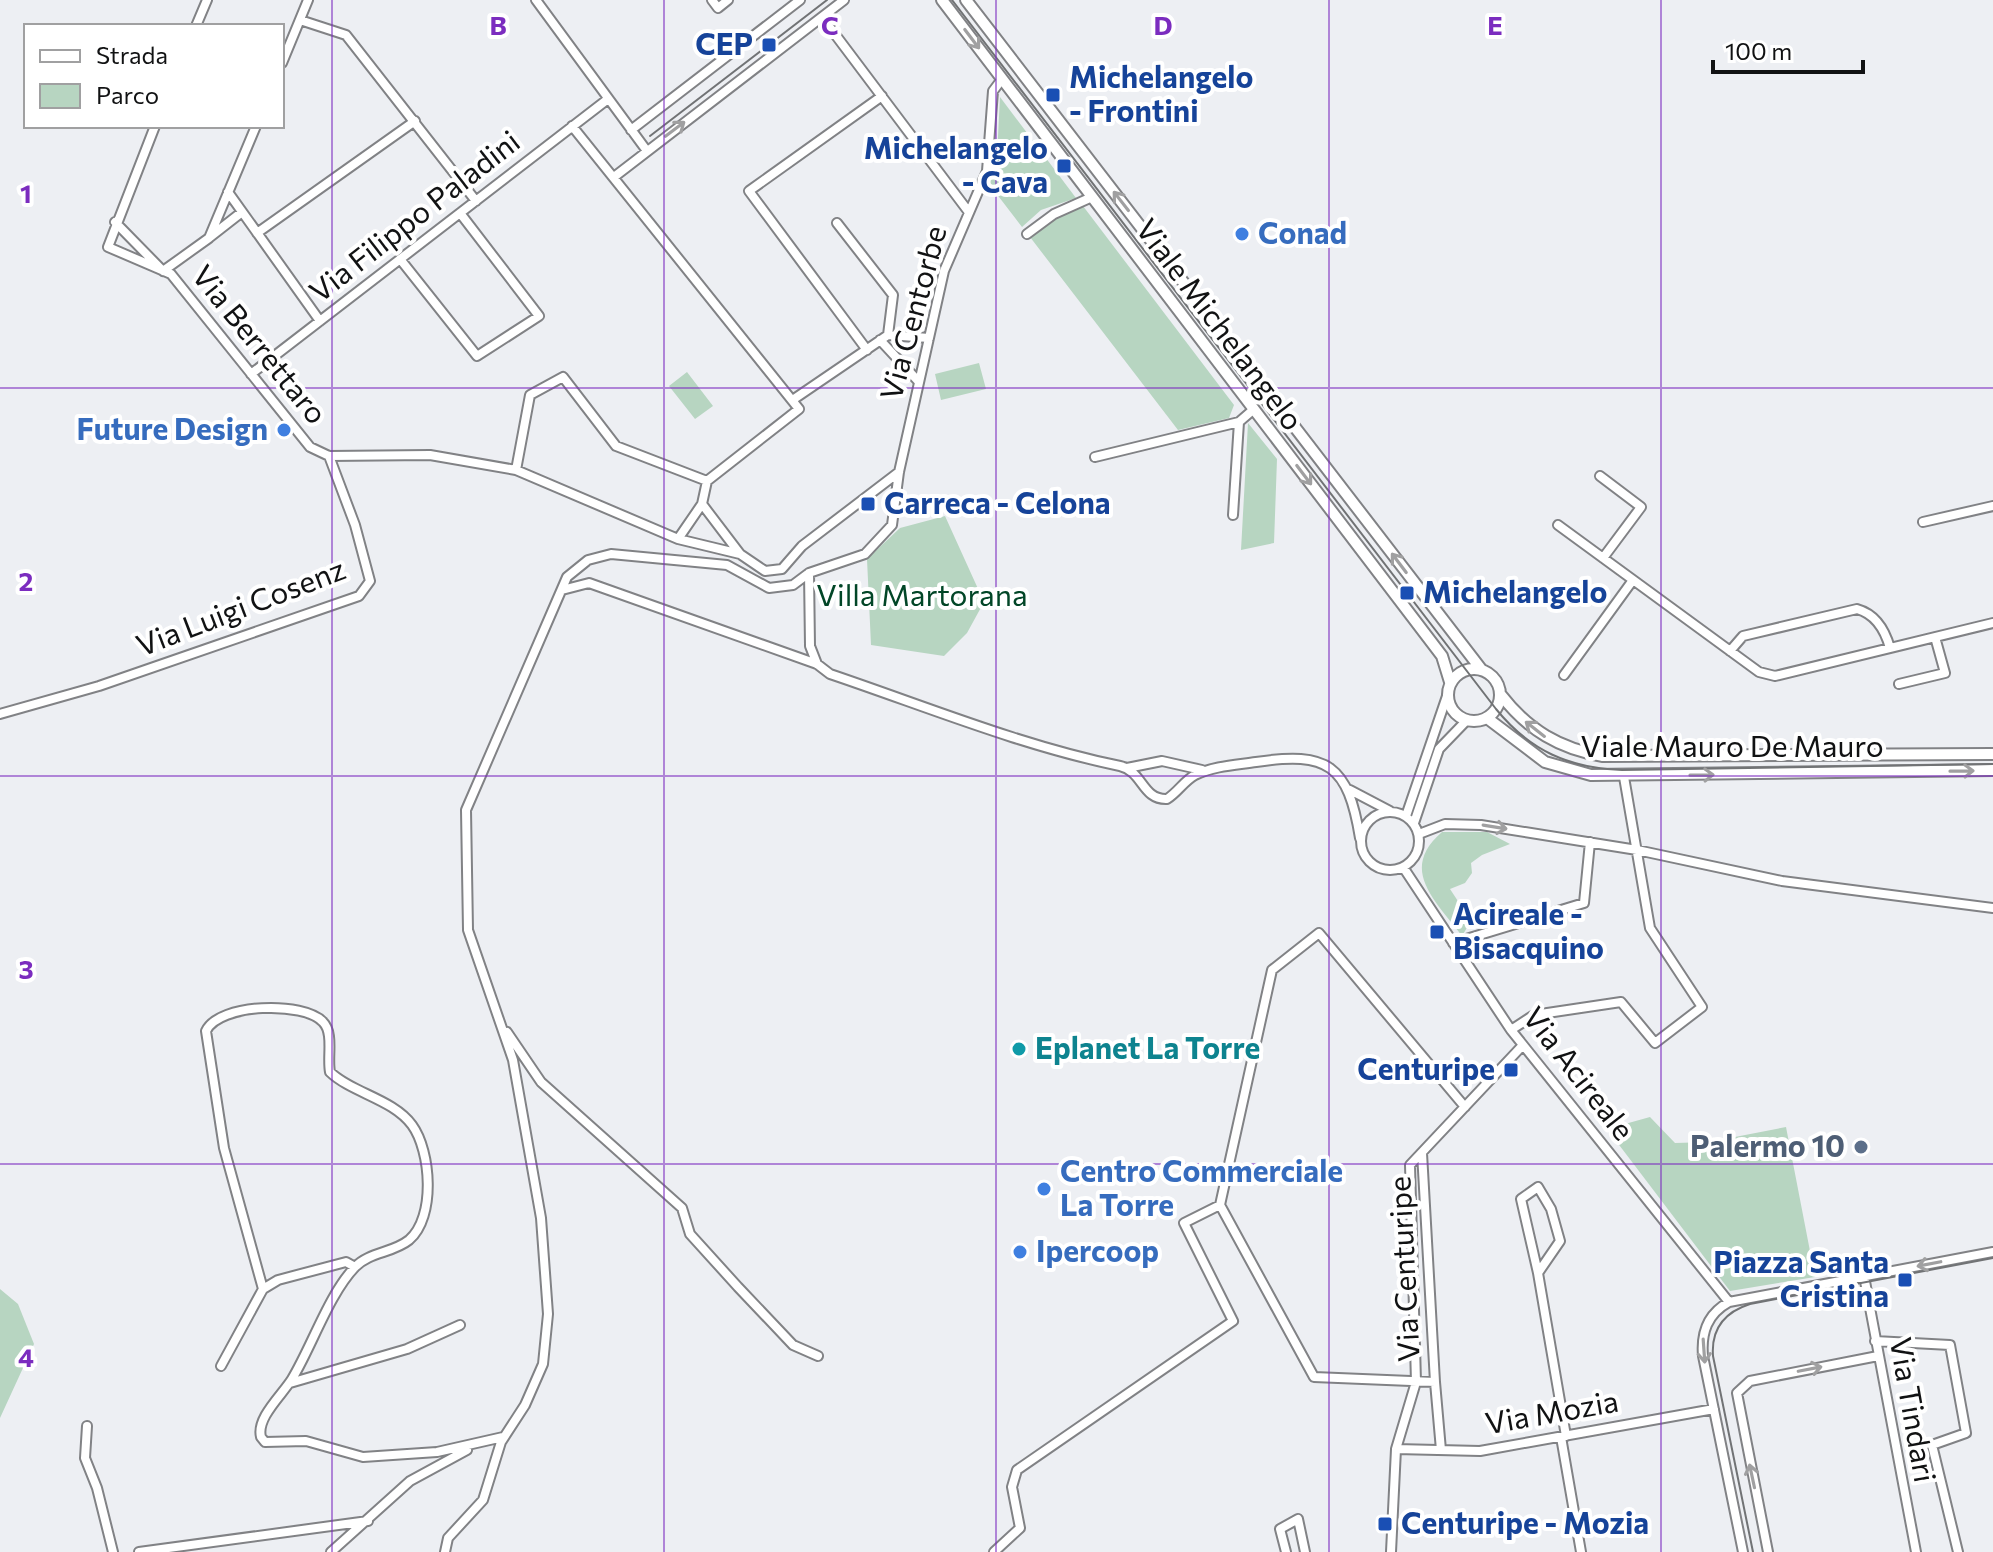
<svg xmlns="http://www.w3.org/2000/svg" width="1993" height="1552" font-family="Commissioner,sans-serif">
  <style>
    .green { fill: #b7d5c1 }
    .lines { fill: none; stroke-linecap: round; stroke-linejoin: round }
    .minor-casing { stroke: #818285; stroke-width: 12 }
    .tertiary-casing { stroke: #818285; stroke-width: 14 }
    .minor { stroke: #fff; stroke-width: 8 }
    .tertiary { stroke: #fff; stroke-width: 10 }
    .tram { stroke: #717375; stroke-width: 2 }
    .oneway { stroke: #a0a0a1 }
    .grid { fill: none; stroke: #7b2cbf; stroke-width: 2; stroke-opacity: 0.55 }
    .transit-dot { fill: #1a4fb4; stroke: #fff; stroke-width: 3 }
    .shop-dot { fill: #3f7fe0; stroke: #fff; stroke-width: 3 }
    .culture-dot { fill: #0f9aa8; stroke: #fff; stroke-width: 3 }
    .service-dot { fill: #5c6f8a; stroke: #fff; stroke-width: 3 }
    .labels { text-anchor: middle; stroke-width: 8; stroke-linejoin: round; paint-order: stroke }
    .transit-label { font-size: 30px; font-weight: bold; fill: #164399; stroke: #fff; text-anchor: start }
    .street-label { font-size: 30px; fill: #111213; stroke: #fff }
    .shop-label { font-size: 30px; font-weight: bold; fill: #366cbe; stroke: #fff; text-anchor: start }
    .park-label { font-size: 30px; fill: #024627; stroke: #fff }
    .culture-label { font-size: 30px; font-weight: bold; fill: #0d838f; stroke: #fff; text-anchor: start }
    .service-label { font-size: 30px; font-weight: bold; fill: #4e5e75; stroke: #fff; text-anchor: end }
    .grid-label { font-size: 26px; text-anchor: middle; font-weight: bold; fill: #7b2cbf; stroke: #fff; stroke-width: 8; stroke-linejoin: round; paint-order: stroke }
  </style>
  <rect width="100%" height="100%" fill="#edeff3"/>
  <path class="green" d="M1000 97 1076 198 1041 210 1022 227 989 184 997 156Z
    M1083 206 1234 405 1229 418 1178 430 1030 237 1055 217Z
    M979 363 986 389 941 400 935 374Z
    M687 372 713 406 695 419 669 386Z
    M1248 423 1277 459 1274 543 1241 550Z
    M945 516 984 602 967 633 944 656 871 645 867 559 900 528Z
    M1442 832H1487L1510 844 1482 855 1471 863 1472 873 1465 883 1450 889 1471 921 1462 936C1436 901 1398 870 1442 832Z
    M1650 1117 1675 1143 1709 1142 1786 1127 1815 1277 1730 1291 1607 1129Z
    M0 1289 18 1304 34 1344 0 1418Z"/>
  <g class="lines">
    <defs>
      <path id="minor" d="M536 0 647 151
        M712 0 718 8 728 0
        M822 17 968 211
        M300 20 346 35 476 201
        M196 26 207 0
        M282 63 308 0
        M155 126 108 247 171 274 310 447 329 456 430 455 516 470 678 539 740 554
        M631 130 800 0
        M614 177 844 0
        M228 192 320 321
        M115 222 163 271 209 238 256 126
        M837 223 893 295 888 335
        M257 233 415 121
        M1027 234 1054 214 1092 197
        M210 237 242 212
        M400 259 477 356 539 316 460 213
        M880 340 919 382
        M867 350 749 191 882 96
        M251 374 608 99
        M794 399 888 335 929 338
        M1095 457 1239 422 1254 409
        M516 470 530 395 563 377 616 446 707 481 799 409 572 126
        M1600 476 1641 507 1603 558
        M702 504 740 554 765 571 782 569 802 546 899 472
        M1233 515 1239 422
        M1923 522 1993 506
        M1558 525 1759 672 1775 676 1993 623
        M678 539 702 504 707 481
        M809 573 810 646 817 664
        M562 590 589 583 817 664 830 674C925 706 1022 746 1120 766 1143 771 1142 800 1167 799 1178 792 1184 781 1195 775 1214 766 1236 765 1256 762 1328 751 1348 765 1360 838
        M1730 651 1743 636 1857 609C1875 614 1885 630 1890 648
        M1564 675 1633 580
        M1899 684 1945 673 1935 637
        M0 714 99 686 359 596 370 581 355 525 329 456
        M1127 768 1162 761 1202 770
        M1350 790 1390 811
        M1361 841a29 29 0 1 1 58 0a29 29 0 1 1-58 0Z
        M1406 816 1447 696
        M1414 823 1439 749 1467 720
        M1419 834 1445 824 1481 825 1637 850 1782 881 1993 908
        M1403 867 1511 1030 1729 1302
        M1453 943 1584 903 1590 842
        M1511 1030 1534 1015 1621 1002 1655 1043 1702 1007 1650 928 1624 777
        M507 1032 541 1082 682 1208 690 1234 738 1287 793 1345 818 1356
        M1220 1205 1272 970 1319 933 1465 1107
        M355 1267 346 1262 278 1280 263 1289 224 1148 206 1031C219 1003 304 1001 323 1022 334 1033 327 1057 330 1072 352 1093 393 1099 412 1125 431 1151 436 1217 409 1240 393 1253 369 1252 355 1267 329 1294 312 1346 292 1379 282 1395 256 1418 261 1437L265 1442 306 1441 363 1457 437 1452 503 1437
        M1538 1273 1521 1199 1538 1187 1551 1209 1560 1241 1538 1273 1566 1436
        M1864 1276 1916 1552
        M1875 1341 1950 1345 1966 1433 1932 1445 1958 1552
        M221 1366 263 1289
        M1435 1382 1441 1450
        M290 1383 407 1349 460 1325
        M87 1426 85 1458 97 1488 113 1552
        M1561 1437 1581 1552
        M1396 1449 1480 1451 1714 1409
        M139 1552 368 1521
        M331 1552 410 1481 467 1450
        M445 1552 448 1538 483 1500 501 1442 525 1405 543 1364 548 1314 541 1218 513 1060 468 930 466 810 567 577 588 560 611 554 727 565 769 588 793 585 809 573 865 554 892 525 899 472 944 271 987 171 993 91 1002 79
        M994 1552 1020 1528 1012 1487 1017 1470 1233 1321 1184 1223 1220 1205 1314 1377 1435 1382 1422 1153
        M1286 1552 1280 1529 1298 1519 1305 1552
        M1391 1552 1396 1449 1416 1382 1410 1165 1523 1045
        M1743 1552 1703 1356C1701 1333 1707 1314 1729 1302L1993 1252
        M1768 1552 1737 1393 1750 1381 1878 1356"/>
      <path id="tertiary" d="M942 0 1442 656 1450 682
        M966 0 1481 669
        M1448 695a26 26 0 1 1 52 0a26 26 0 1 1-52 0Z
        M1501 695C1528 730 1560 749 1603 756L1993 754
        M1487 718 1545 762 1591 775 1993 770"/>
    </defs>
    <use href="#minor" class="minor-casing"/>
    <use href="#tertiary" class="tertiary-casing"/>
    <use href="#minor" class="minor"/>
    <use href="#tertiary" class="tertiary"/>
    <path class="tram" d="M952 0 1496 709C1530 751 1569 768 1622 770L1993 764
      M650 136 827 0
      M1753 1552 1713 1356C1711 1329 1725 1312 1750 1304L1993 1258"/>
  </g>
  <defs><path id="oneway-shaft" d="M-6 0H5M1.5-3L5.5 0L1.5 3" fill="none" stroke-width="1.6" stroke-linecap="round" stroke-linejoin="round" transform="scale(2)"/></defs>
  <g class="oneway">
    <use href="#oneway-shaft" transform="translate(972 39) rotate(53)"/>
    <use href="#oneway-shaft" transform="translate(675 129) rotate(-37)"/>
    <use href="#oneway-shaft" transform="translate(1121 201) rotate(-128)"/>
    <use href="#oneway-shaft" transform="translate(1304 475) rotate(53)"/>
    <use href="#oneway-shaft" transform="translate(1399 563) rotate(-127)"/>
    <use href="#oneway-shaft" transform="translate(1535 729) rotate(-142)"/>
    <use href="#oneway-shaft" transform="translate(1962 771) rotate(-1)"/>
    <use href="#oneway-shaft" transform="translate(1702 775) rotate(-1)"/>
    <use href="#oneway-shaft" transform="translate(1495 827) rotate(9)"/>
    <use href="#oneway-shaft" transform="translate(1929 1264) rotate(169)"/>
    <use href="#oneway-shaft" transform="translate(1704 1351) rotate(86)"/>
    <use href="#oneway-shaft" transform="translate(1810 1369) rotate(-11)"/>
    <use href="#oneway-shaft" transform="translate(1752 1476) rotate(-102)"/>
  </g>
  <path class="grid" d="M332 0V1552M664 0V1552M996 0V1552M1329 0V1552M1661 0V1552M0 388H1993M0 776H1993M0 1164H1993"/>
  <g class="transit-dot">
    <rect x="761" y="37" width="16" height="16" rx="4"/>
    <rect x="1045" y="87" width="16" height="16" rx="4"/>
    <rect x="1056" y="158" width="16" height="16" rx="4"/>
    <rect x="860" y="496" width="16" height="16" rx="4"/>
    <rect x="1399" y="585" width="16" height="16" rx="4"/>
    <rect x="1429" y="924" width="16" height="16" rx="4"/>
    <rect x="1503" y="1062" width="16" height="16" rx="4"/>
    <rect x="1897" y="1272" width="16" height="16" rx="4"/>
    <rect x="1377" y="1516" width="16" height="16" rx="4"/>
  </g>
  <g class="shop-dot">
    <circle cx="1242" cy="234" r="8"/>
    <circle cx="284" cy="430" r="8"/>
    <circle cx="1044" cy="1189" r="8"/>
    <circle cx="1020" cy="1252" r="8"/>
  </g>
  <circle class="culture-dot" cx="1019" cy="1049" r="8"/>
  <circle class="service-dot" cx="1861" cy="1147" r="8"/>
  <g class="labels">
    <g class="transit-label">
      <text x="753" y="55" text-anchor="end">CEP</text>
      <text x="1069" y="88">Michelangelo<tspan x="1069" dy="34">- Frontini</tspan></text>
      <text x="1048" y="159" text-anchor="end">Michelangelo<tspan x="1048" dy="34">- Cava</tspan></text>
      <text x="884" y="514">Carreca - Celona</text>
      <text x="1423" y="603">Michelangelo</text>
      <text x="1453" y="925">Acireale -<tspan x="1453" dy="34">Bisacquino</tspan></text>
      <text x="1495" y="1080" text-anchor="end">Centuripe</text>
      <text x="1889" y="1273" text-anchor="end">Piazza Santa<tspan x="1889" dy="34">Cristina</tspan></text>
      <text x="1401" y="1534">Centuripe - Mozia</text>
    </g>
    <g class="street-label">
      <text transform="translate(415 217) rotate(-38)" y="10">Via Filippo Paladini</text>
      <text transform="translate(914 313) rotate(-75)" y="10">Via Centorbe</text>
      <text transform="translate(1219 325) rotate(53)" y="10">Viale Michelangelo</text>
      <text transform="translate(259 345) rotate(51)" y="10">Via Berrettaro</text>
      <text transform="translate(241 608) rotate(-21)" y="10">Via Luigi Cosenz</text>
      <text x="1732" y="757">Viale Mauro De Mauro</text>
      <text transform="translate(1578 1074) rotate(52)" y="10">Via Acireale</text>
      <text transform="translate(1405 1269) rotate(-93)" y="10">Via Centuripe</text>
      <text transform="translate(1912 1410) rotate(80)" y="10">Via Tindari</text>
      <text transform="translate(1552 1413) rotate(-10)" y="10">Via Mozia</text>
    </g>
    <g class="shop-label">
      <text x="1258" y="244">Conad</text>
      <text x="268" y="440" text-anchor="end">Future Design</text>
      <text x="1060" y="1182">Centro Commerciale<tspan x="1060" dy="34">La Torre</tspan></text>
      <text x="1036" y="1262">Ipercoop</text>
    </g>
    <g class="park-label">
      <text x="922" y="606">Villa Martorana</text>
    </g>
    <g class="culture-label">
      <text x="1035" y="1059">Eplanet La Torre</text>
    </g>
    <g class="service-label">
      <text x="1845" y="1157">Palermo 10</text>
    </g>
  </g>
  <g class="grid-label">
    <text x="498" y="35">B</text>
    <text x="830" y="35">C</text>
    <text x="1163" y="35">D</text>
    <text x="1495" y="35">E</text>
    <text x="26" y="203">1</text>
    <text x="26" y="591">2</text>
    <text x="26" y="979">3</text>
    <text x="26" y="1367">4</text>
  </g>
  <rect x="24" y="24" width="260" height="104" fill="#ffffff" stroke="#a0a0a1" stroke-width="2"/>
  <rect x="40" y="50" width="40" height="12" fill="#ffffff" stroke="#a0a0a1" stroke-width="2"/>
  <text x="96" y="64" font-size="24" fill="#111213">Strada</text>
  <rect x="40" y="84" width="40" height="24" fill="#b7d5c1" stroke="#a0a0a1" stroke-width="2"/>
  <text x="96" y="104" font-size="24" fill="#111213">Parco</text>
  <path d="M1713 60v12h150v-12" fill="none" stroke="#111213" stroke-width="4"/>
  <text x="1725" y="60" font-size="24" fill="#111213" stroke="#ffffff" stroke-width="6" paint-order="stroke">100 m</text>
</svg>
